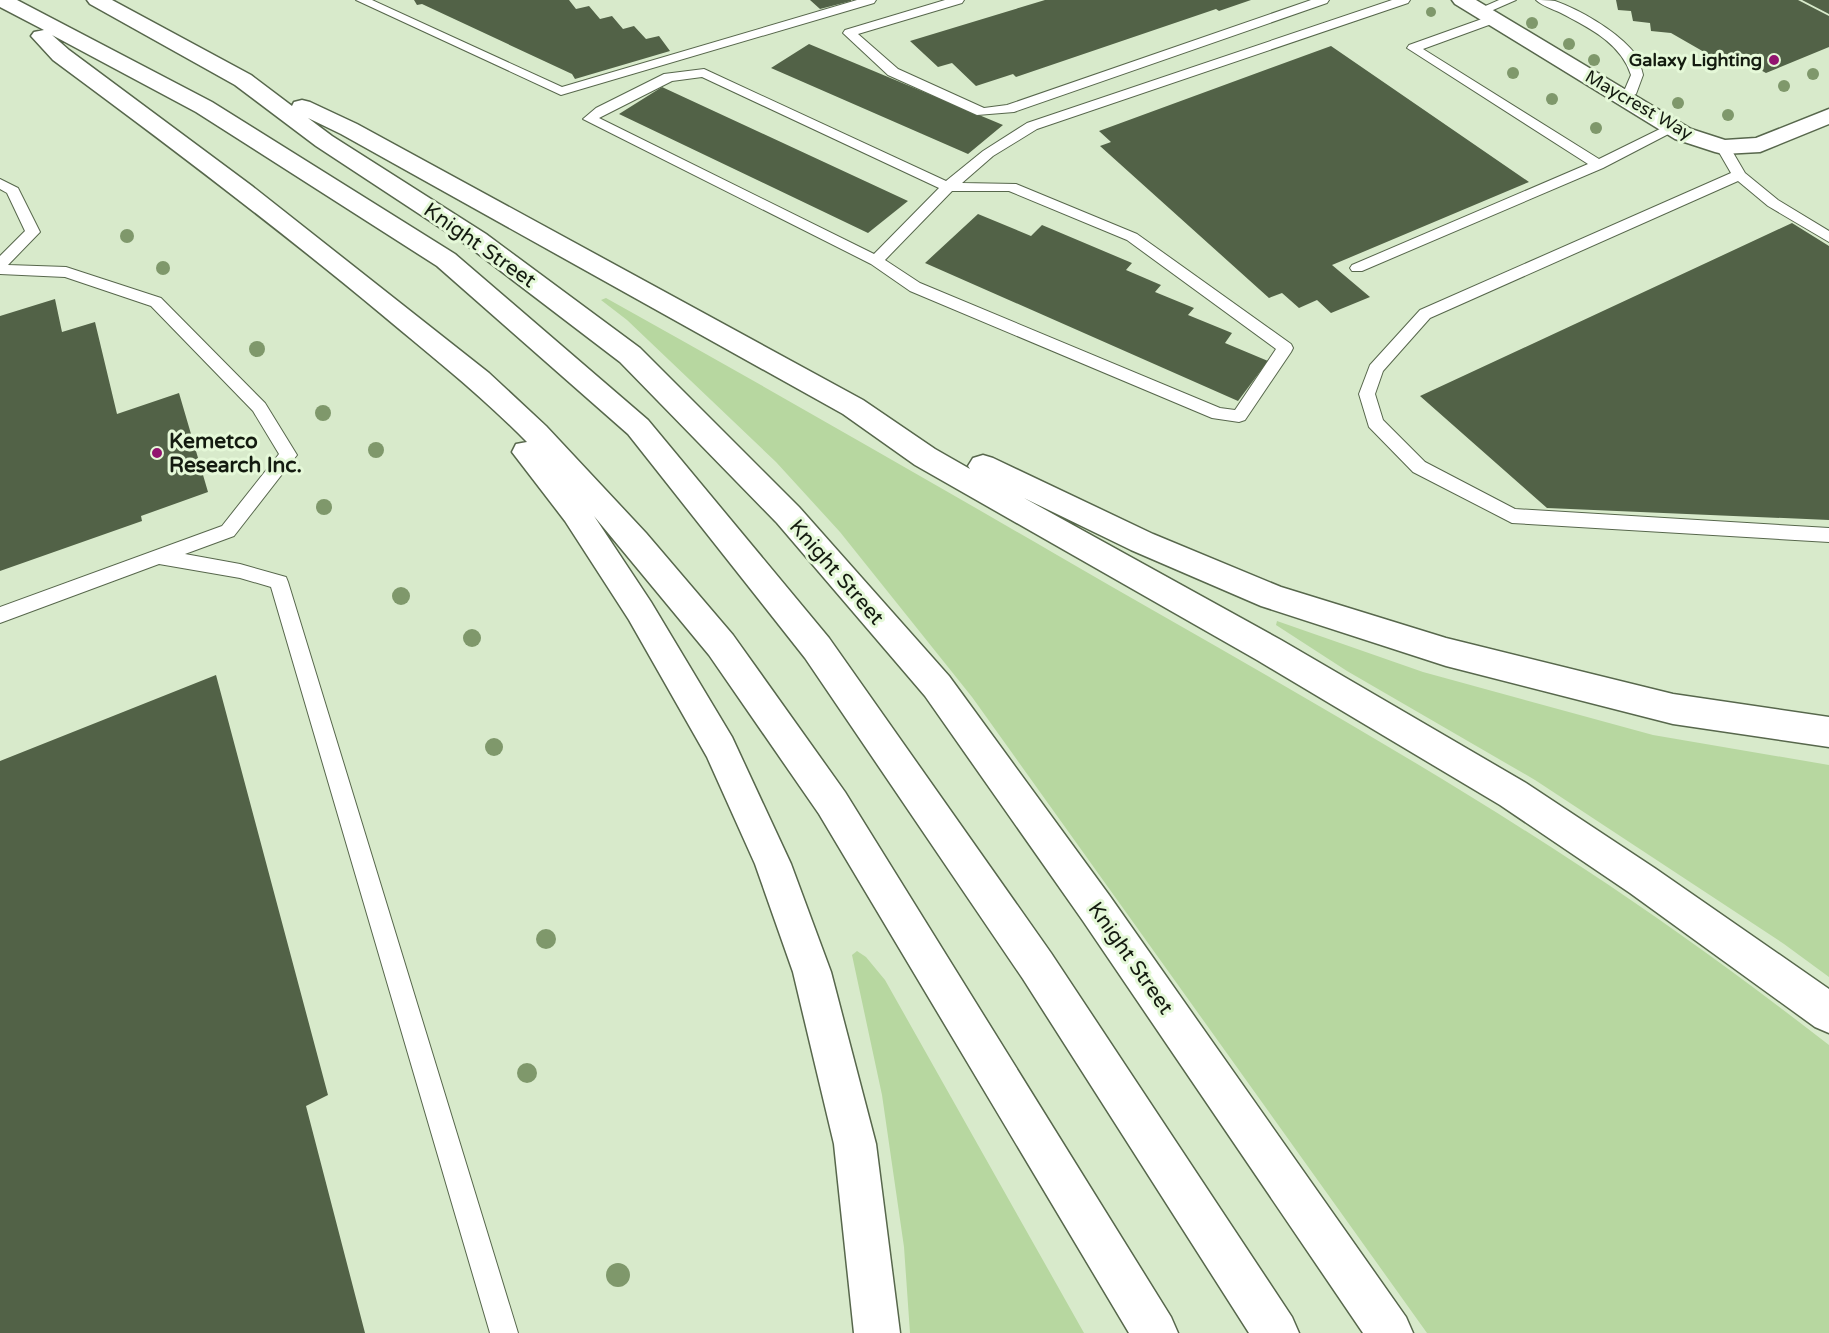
<svg xmlns="http://www.w3.org/2000/svg" width="1829" height="1333" font-family="'Varela Round',sans-serif">
  <style>
    .green { fill: #b7d7a0 }
    .building { fill: #526247 }
    .lines { fill: none; stroke-linecap: round; stroke-linejoin: round }
    .service-casing { stroke: #57674c; stroke-width: 2 }
    .minor-casing { stroke: #57674c; stroke-width: 3 }
    .motorway-casing { stroke: #57674c; stroke-width: 3 }
    .service { fill: #fff; fill-rule: evenodd }
    .minor { fill: #fff; fill-rule: evenodd }
    .motorway { fill: #fff; fill-rule: evenodd }
    .tree { fill: #7f986b }
    .poi-dot { fill: #92146f; stroke: #e5f8d8; stroke-width: 2 }
    .labels { text-anchor: middle; stroke-width: 6; stroke-linejoin: round; paint-order: stroke }
    .far-poi-label { font-size: 18px; font-weight: bold; fill: #141b10; stroke: #e5f8d8; text-anchor: end }
    .far-street-label { font-size: 18px; fill: #141b10; stroke: #e5f8d8 }
    .street-label { font-size: 21px; fill: #141b10; stroke: #e5f8d8 }
    .poi-label { font-size: 21px; font-weight: bold; fill: #141b10; stroke: #e5f8d8; text-anchor: start }
  </style>
  <rect width="100%" height="100%" fill="#d8eacb"/>
  <path class="green" d="M606 298C757 382 907 468 1057 555 1233 657 1413 756 1583 868 1667 923 1749 983 1829 1045V1333H1427L972 697 840 532 776 462 627 320 601 300Z
    M1277 621 1423 672 1653 735 1829 765V977L1784 944 1535 780 1347 671 1276 625Z
    M857 951 866 957 885 980 1084 1333H910L904 1247 882 1095 852 955Z"/>
  <path class="building" d="M414 0H569L576 9 589 6 600 19 612 16 623 29 634 26 646 39 659 36 670 51 575 79 572 74 422 4 417 5Z
    M810 0H851V1L820 9Z
    M1045 0H1251L1219 11 1216 9 1016 77 1013 74 976 86 952 63 938 67 910 41Z
    M1616 0H1798L1829 16V47L1766 73 1746 62 1732 68 1671 33 1651 31 1650 23 1633 21 1631 11 1618 10Z
    M1802 0H1829V14Z
    M809 44 1003 125 968 154 771 68Z
    M1331 46 1529 182 1332 265 1370 297 1331 313 1317 300 1299 308 1282 293 1269 298 1100 146 1111 142 1099 131Z
    M662 87 908 201 868 233 619 114Z
    M978 214 1031 236 1042 225 1132 263 1126 270 1161 285 1155 292 1194 308 1188 315 1232 333 1225 343 1268 361 1238 401 925 263Z
    M1792 223 1829 246V520L1547 508 1420 396Z
    M55 299 62 332 95 322 117 414 179 393 208 492 141 516 142 521 0 571V316Z
    M216 675 328 1095 306 1106 365 1333H0V761Z"/>
  <g class="lines">
    <defs>
      <path id="service" d="M356 0H372L562 87 857 0H876L874 3 561 95Z
        M945 0H964L962 3 858 34 898 69 984 108 1007 105 1311 0H1329L1327 3 1014 112 977 115 888 75 843 33 845 30Z
        M1392 0H1410L1408 3 1037 129 993 156 962 183 1016 184 1137 234 1291 344 1293 348 1291 352 1245 420 1239 422 1212 418 910 291 871 264 583 119 596 108 664 74 704 69 946 181 983 151 1027 123ZM702 77 939 188 874 254 599 118 672 81ZM952 191H1009L1127 240 1276 349 1235 410 1220 408 920 283 885 260Z
        M1499 0H1516L1484 14H1476L1474 11Z
        M1536 0C1542 0 1549 0 1555 1 1580 10 1613 29 1631 49 1638 56 1641 66 1643 75L1636 94 1622 101 1615 97 1625 89 1631 75C1621 43 1589 28 1561 13 1553 9 1542 6 1536 0Z
        M1493 15 1497 16V22L1423 49 1599 159 1668 125H1678L1680 128 1603 168 1362 271H1352L1350 268 1352 265 1588 164 1407 48 1409 45Z
        M1723 143 1728 144 1745 173 1778 200 1829 231V242L1768 206 1738 181 1430 318 1383 371 1375 394 1383 420 1425 462 1515 509 1829 528V542L1512 523 1413 472 1369 427 1359 394 1370 365 1420 310 1731 173 1716 147Z
        M0 179 18 188 40 232 8 265 66 267 161 298 265 403 297 455 234 536 185 554 240 564 286 577 288 582 518 1333H490L271 587 240 578 159 564 0 623V607L222 526 279 454 253 411 151 306 65 277 0 274V256L25 231 7 193 0 189Z"/>
      <path id="minor" d="M1452 0H1476L1691 129 1725 140 1756 138 1829 109V124L1760 152 1723 154 1715 152 1675 139 1455 4Z"/>
      <path id="motorway" d="M0 0H17L212 102 455 254 648 420 829 638 1051 953 1292 1317 1299 1333H1249L1023 979 805 658 628 434 437 266 196 112 52 35 69 50 252 186 489 373 546 426 646 533 733 635 845 792 1171 1317 1178 1333H1129L819 814 709 655 594 516 651 602 732 737 791 864 831 972 876 1144 900 1333H854L834 1144 793 972 755 864 707 757 629 620 565 521 512 452 516 444 527 442C481 395 430 355 380 313 274 225 164 142 53 60L31 36 34 32 44 30 0 7Z
        M87 0H112L251 75 292 106 294 102 302 100 310 102 357 124 863 400 935 449 970 469 968 466 973 458 983 455 993 458 1153 534 1281 587 1446 638 1673 694 1829 717V747L1673 724 1446 666 1261 606 1131 550 1024 498 1281 640 1526 783 1656 869 1829 989V1033L1815 1027 1630 893 1500 805 1257 660 915 465 843 414 341 134 308 118 332 136 486 234 640 348 799 507 949 676 1109 895 1406 1317 1413 1333H1363L1083 921 925 696 777 523 620 362 468 246 316 146 235 85 90 4Z"/>
    </defs>
    <use href="#service" class="service-casing"/>
    <use href="#minor" class="minor-casing"/>
    <use href="#motorway" class="motorway-casing"/>
    <use href="#service" class="service"/>
    <use href="#minor" class="minor"/>
    <use href="#motorway" class="motorway"/>
  </g>
  <g class="tree">
    <circle cx="1431" cy="12" r="5"/>
    <circle cx="1532" cy="23" r="6"/>
    <circle cx="1569" cy="44" r="6"/>
    <circle cx="1594" cy="60" r="6"/>
    <circle cx="1513" cy="73" r="6"/>
    <circle cx="1813" cy="74" r="6"/>
    <circle cx="1784" cy="86" r="6"/>
    <circle cx="1552" cy="99" r="6"/>
    <circle cx="1678" cy="103" r="6"/>
    <circle cx="1728" cy="115" r="6"/>
    <circle cx="1596" cy="128" r="6"/>
    <circle cx="127" cy="236" r="7"/>
    <circle cx="163" cy="268" r="7"/>
    <circle cx="257" cy="349" r="8"/>
    <circle cx="323" cy="413" r="8"/>
    <circle cx="376" cy="450" r="8"/>
    <circle cx="324" cy="507" r="8"/>
    <circle cx="401" cy="596" r="9"/>
    <circle cx="472" cy="638" r="9"/>
    <circle cx="494" cy="747" r="9"/>
    <circle cx="546" cy="939" r="10"/>
    <circle cx="527" cy="1073" r="10"/>
    <circle cx="618" cy="1275" r="12"/>
  </g>
  <g class="poi-dot">
    <circle cx="1774" cy="60" r="6"/>
    <circle cx="157" cy="453" r="6"/>
  </g>
  <g class="labels">
    <g class="far-poi-label">
      <text x="1762" y="66">Galaxy Lighting</text>
    </g>
    <g class="far-street-label">
      <text transform="translate(1639 105) rotate(30)" y="6">Maycrest Way</text>
    </g>
    <g class="street-label">
      <text transform="translate(480 245) rotate(35)" y="7">Knight Street</text>
      <text transform="translate(837 572) rotate(49)" y="7">Knight Street</text>
      <text transform="translate(1131 958) rotate(55)" y="7">Knight Street</text>
    </g>
    <g class="poi-label">
      <text x="169" y="448">Kemetco<tspan x="169" dy="24">Research Inc.</tspan></text>
    </g>
  </g>
</svg>
